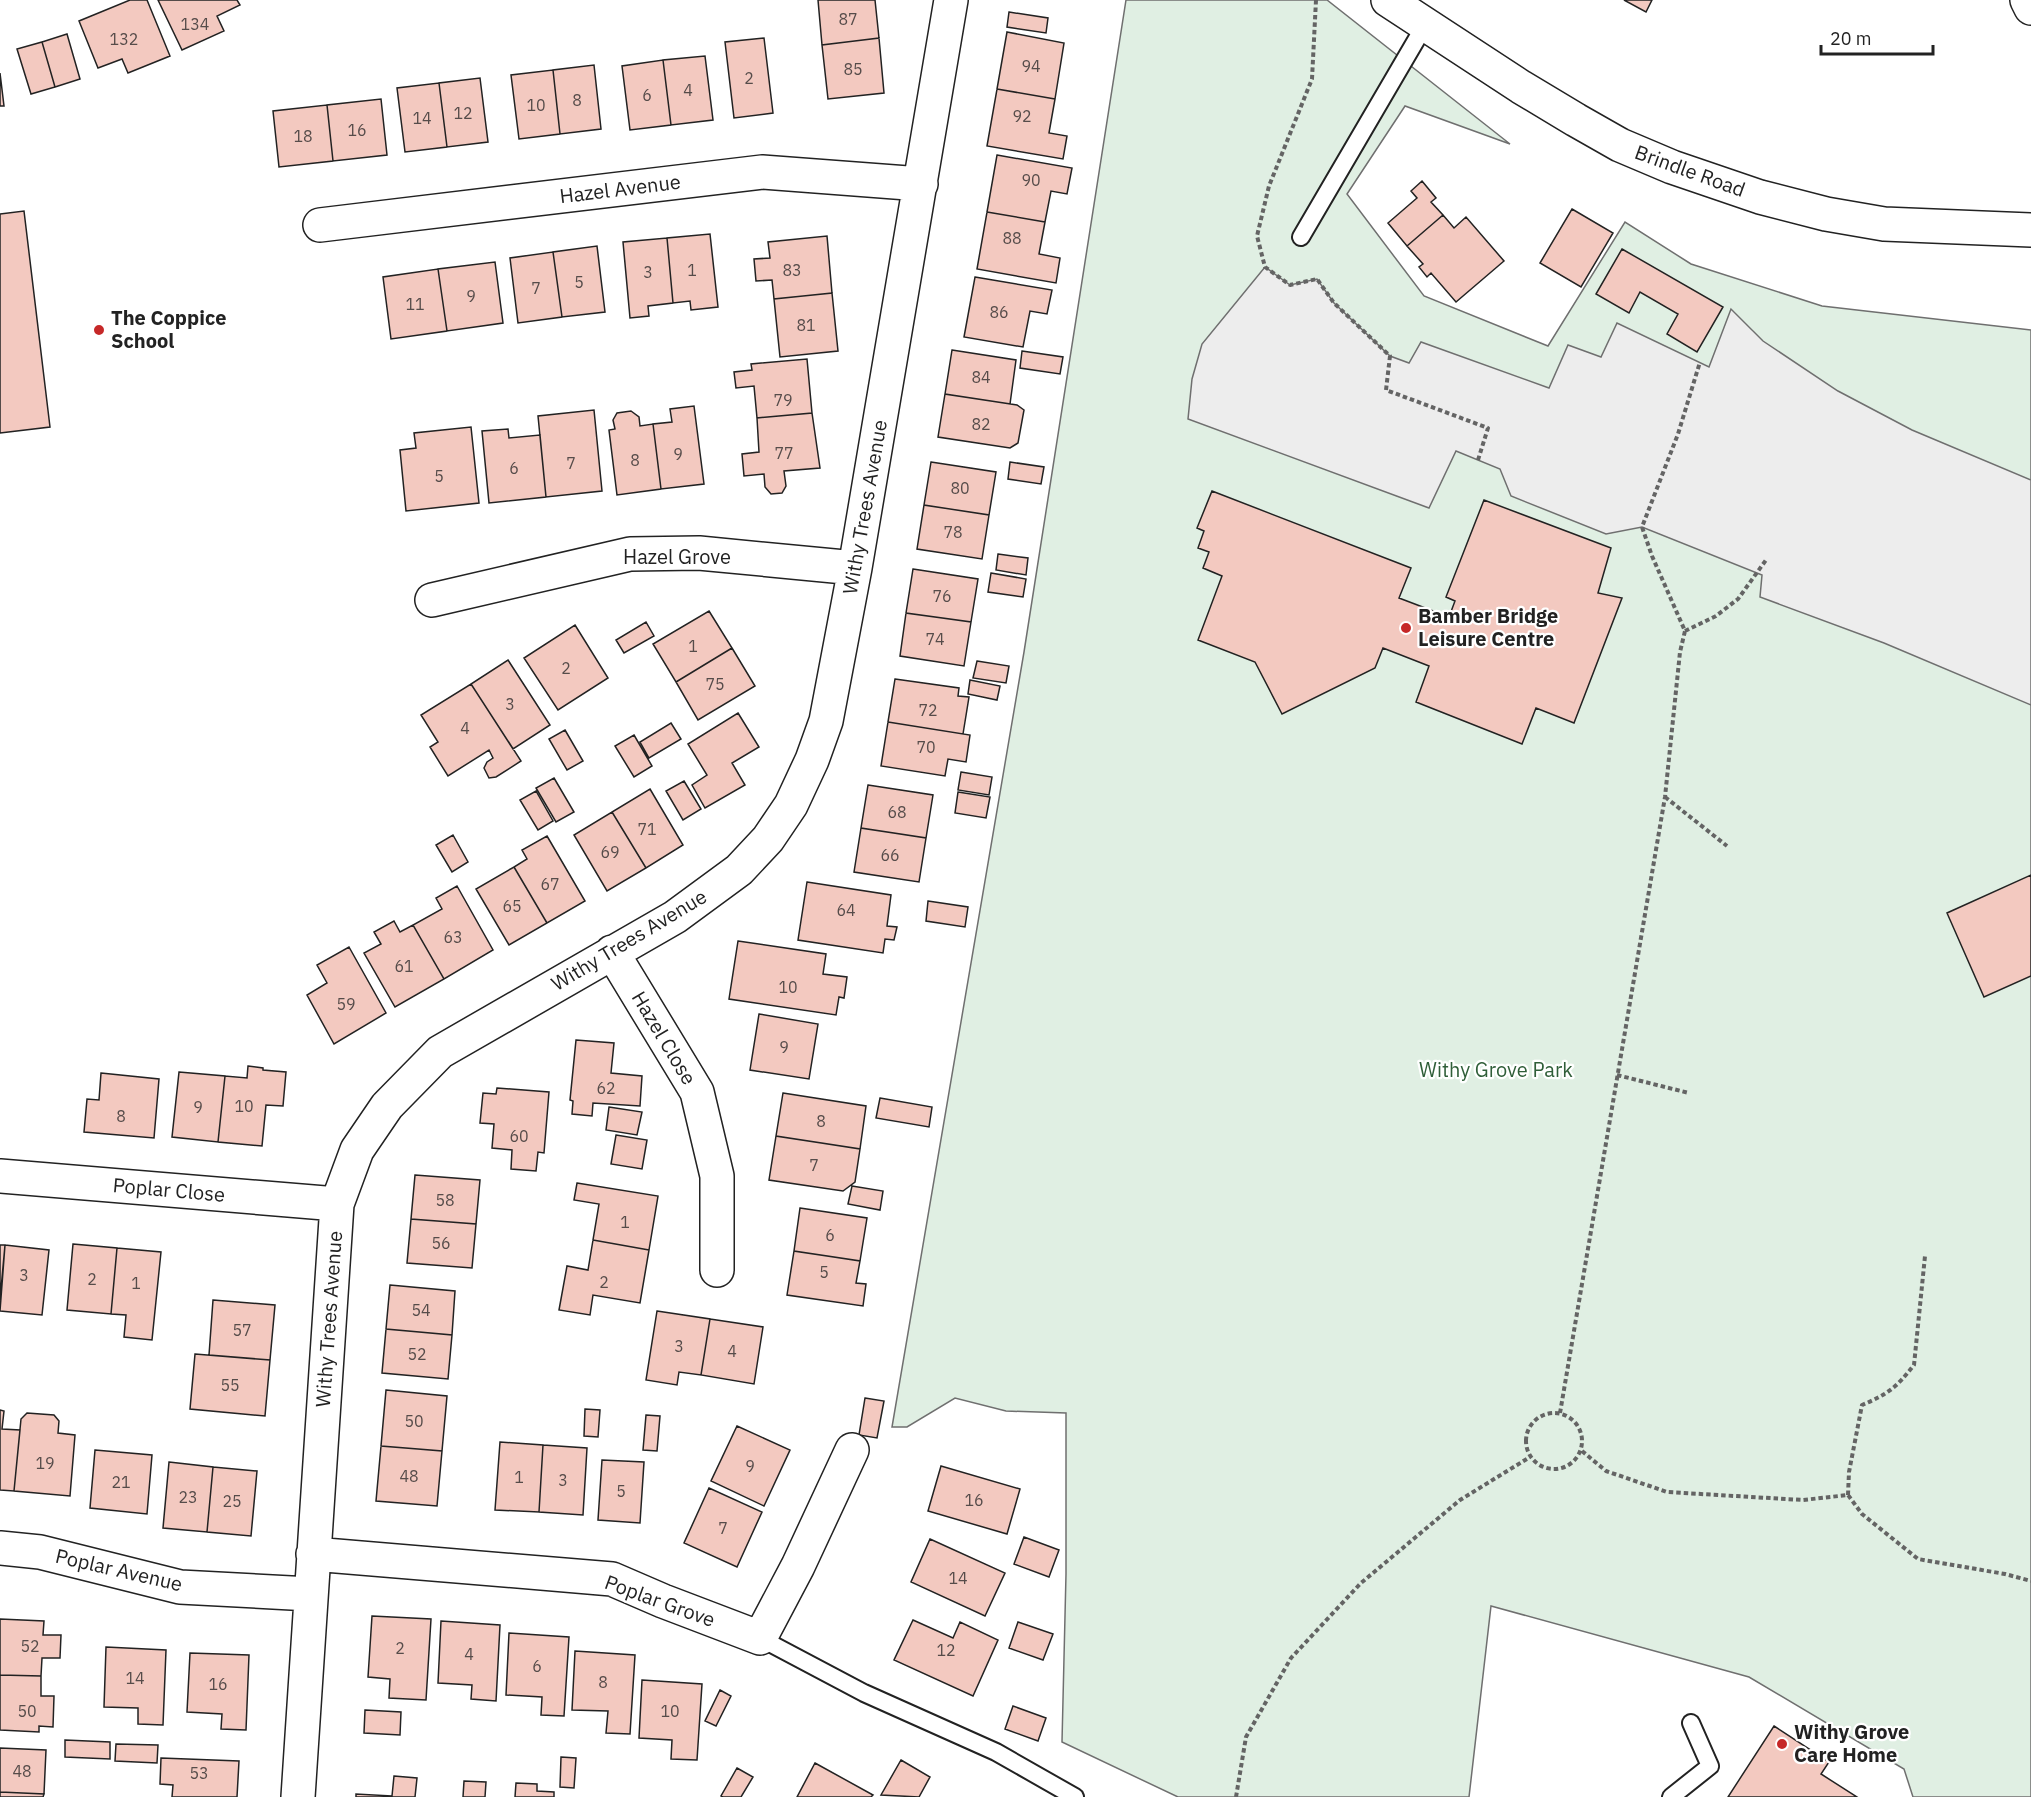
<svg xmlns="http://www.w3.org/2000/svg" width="2031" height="1797" font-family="'IBM Plex Sans',sans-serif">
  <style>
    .green { fill: #e0efe3; stroke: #6f6f6f; stroke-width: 1.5 }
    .parking { fill: #ededed; stroke: #6f6f6f; stroke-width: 1.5 }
    .building { fill: #f3c9c0; stroke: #222; stroke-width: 1.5 }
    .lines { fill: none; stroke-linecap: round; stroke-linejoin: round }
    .lane-casing { stroke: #222; stroke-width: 20 }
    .street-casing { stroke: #222; stroke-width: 36 }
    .secondary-casing { stroke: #222; stroke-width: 36 }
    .highway-casing { stroke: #222; stroke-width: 36 }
    .path { stroke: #646464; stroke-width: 4; stroke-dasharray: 4.5 3; stroke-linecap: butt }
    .lane { stroke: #fff; stroke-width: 16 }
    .street { stroke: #fff; stroke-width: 33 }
    .secondary { stroke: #fff; stroke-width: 33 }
    .highway { stroke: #fff; stroke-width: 33 }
    .poi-dot { fill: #c62828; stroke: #fff; stroke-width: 2 }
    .labels { text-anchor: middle; stroke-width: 4.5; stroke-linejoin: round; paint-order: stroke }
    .number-label { font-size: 16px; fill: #564c4a }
    .street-label { font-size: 20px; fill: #222; stroke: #fff }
    .poi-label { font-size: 20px; font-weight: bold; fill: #222; stroke: #fff; text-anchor: start }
    .park-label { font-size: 20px; fill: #2f5e38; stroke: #fff }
  </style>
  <rect width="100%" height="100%" fill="#fff"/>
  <path class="green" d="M1126 0H1327L1510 144 1405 106 1347 194 1424 296 1548 346 1625 222 1691 264 1822 306 2031 330V1797H1913L1904 1769 1749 1677 1491 1606 1469 1797H1178L1062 1742 1066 1574V1413L1006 1411 955 1398 907 1427H892L1024 652Z"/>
  <path class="parking" d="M1265 267 1290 285 1317 279 1334 303 1390 356 1409 363 1421 342 1549 388 1568 345 1601 357 1617 323 1709 367 1731 309 1763 341 1838 391 1912 430 2031 480V705L1884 643 1760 597 1762 575 1642 527 1606 534 1511 496 1500 469 1456 451 1429 508 1188 419 1192 379 1202 344Z"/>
  <path class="building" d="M130 0H147L170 56 128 73 122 59 98 68 79 21Z
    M158 0H237L240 5 217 16 224 31 182 50Z
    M818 0H875L879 38 822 45Z
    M1624 0H1652L1646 12Z
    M1009 12 1048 18 1046 33 1007 27Z
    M1007 32 1064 43 1055 99 997 89Z
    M67 34 80 79 55 87 42 42Z
    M764 38 773 113 734 118 725 42Z
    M879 38 884 93 828 99 822 45Z
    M42 42 55 87 31 94 17 49Z
    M705 56 713 120 671 125 663 60Z
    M663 60 671 125 630 130 622 66Z
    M594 65 601 129 560 134 553 70Z
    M553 70 560 134 519 139 511 75Z
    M0 73 4 106H0Z
    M480 78 488 142 447 147 439 83Z
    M439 83 447 147 405 152 397 88Z
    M997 89 1055 99 1049 133 1067 136 1063 159 987 146Z
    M381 99 387 155 333 161 327 105Z
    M327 105 333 161 279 167 273 111Z
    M997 155 1072 168 1067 194 1051 191 1045 222 987 212Z
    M1422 181 1436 198 1431 202 1443 215 1407 246 1388 223 1417 198 1411 191Z
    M1572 209 1613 233 1581 287 1540 263Z
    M24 211 50 427 0 433V214Z
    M987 212 1045 222 1039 254 1060 258 1056 283 977 269Z
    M1443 215 1454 228 1466 217 1504 261 1456 302 1431 273 1427 277 1419 267 1423 264 1407 246Z
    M710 234 718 307 691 310 690 301 673 303 667 238Z
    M827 236 832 293 774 299 772 280 756 281 754 259 770 258 768 242Z
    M667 238 673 303 648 306 649 316 630 318 623 242Z
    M597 246 605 312 562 317 553 252Z
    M1622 249 1723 307 1697 352 1667 334 1678 314 1640 292 1629 313 1596 294Z
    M553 252 562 317 518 323 510 258Z
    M495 262 503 323 447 331 438 269Z
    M438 269 447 331 391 339 383 277Z
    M975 277 1052 290 1047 314 1030 311 1023 347 964 337Z
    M832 293 838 351 780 357 774 299Z
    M952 350 1016 360 1010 404 945 394Z
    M1022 351 1063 357 1060 374 1020 368Z
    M807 359 812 413 757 418 754 386 736 388 734 372 752 370 751 364Z
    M945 394 1017 405 1024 410 1018 443 1010 448 938 437Z
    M694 406 704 484 661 489 653 424 672 422 670 409Z
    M594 410 602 491 546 497 538 416Z
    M631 411 639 417 640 426 653 424 661 489 617 495 609 430 615 429 613 420 617 413Z
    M812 413 820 468 784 471 786 486 782 493 771 494 765 487 764 474 744 476 742 454 759 452 757 418Z
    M471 427 479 503 406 511 400 450 416 448 414 433Z
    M508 429 509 438 540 435 546 497 489 503 482 431Z
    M931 462 996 472 989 515 924 505Z
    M1010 462 1044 467 1041 484 1008 479Z
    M1212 491 1411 568 1399 598 1449 617 1455 601 1446 597 1484 500 1611 548 1598 593 1622 598 1574 723 1536 708 1522 744 1416 702 1429 666 1383 648 1375 668 1282 714 1255 662 1198 640 1222 576 1203 568 1209 552 1198 548 1204 531 1197 528Z
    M924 505 989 515 982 559 917 549Z
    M998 554 1028 558 1026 575 996 570Z
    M913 569 978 579 971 622 906 613Z
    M991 573 1026 579 1023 597 988 592Z
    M709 611 732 648 676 682 653 644Z
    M906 613 971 622 964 666 900 656Z
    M646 622 654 636 624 653 616 640Z
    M575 625 608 678 558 710 524 658Z
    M732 648 755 686 698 720 676 682Z
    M508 660 550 725 513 749 471 684Z
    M977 661 1009 666 1006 683 973 678Z
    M895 679 959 688 958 696 969 697 963 734 888 722Z
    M970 680 1000 686 997 700 968 694Z
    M471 684 521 761 496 777 489 778 484 768 487 762 493 758 489 750 448 776 430 747 438 742 421 715Z
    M738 713 759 747 732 763 745 785 705 808 692 785 707 775 688 744Z
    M888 722 970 735 966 762 948 759 945 776 881 766Z
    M671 723 681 739 649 758 640 742Z
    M565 730 583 761 567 770 549 739Z
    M634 735 652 766 634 777 615 746Z
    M961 772 992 777 989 795 958 790Z
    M554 778 574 812 556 822 536 788Z
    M684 781 701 809 683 820 666 791Z
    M868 785 933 795 926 838 861 828Z
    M650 789 683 845 646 868 612 812Z
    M536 791 553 821 538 830 520 800Z
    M958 792 990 797 986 818 955 813Z
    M612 812 646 868 607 891 574 835Z
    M861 828 926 838 919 882 854 872Z
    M453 835 468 862 452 872 436 845Z
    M547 836 585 901 547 923 514 867 527 859 522 850Z
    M514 867 547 923 509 945 476 889Z
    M2031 875V976L1984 997 1947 913Z
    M807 882 891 895 887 926 897 927 894 940 885 939 883 953 798 940Z
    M457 886 493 950 444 979 413 925 442 909 436 898Z
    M928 901 968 907 965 927 926 921Z
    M394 921 400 932 413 925 444 979 395 1007 364 953 381 944 374 932Z
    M738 941 826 954 823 974 847 977 844 998 839 997 836 1015 729 999Z
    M349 947 386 1013 334 1044 307 995 327 983 317 965Z
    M759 1014 818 1024 809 1079 750 1070Z
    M576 1040 614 1043 611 1073 642 1076 640 1106 593 1103 592 1116 572 1114 573 1101 570 1100Z
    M248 1066 263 1068V1070L286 1072 283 1106 266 1105 262 1146 218 1142 225 1076 247 1078Z
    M179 1072 225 1076 218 1142 172 1137Z
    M101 1073 159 1079 154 1138 84 1132 87 1099 99 1100Z
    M497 1088 549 1092 544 1153 538 1152 536 1171 511 1169 512 1150 492 1148 494 1124 480 1123 483 1093 496 1094Z
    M783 1093 866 1106 860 1149 776 1136Z
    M880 1098 932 1107 929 1127 876 1118Z
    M609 1107 642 1112 637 1135 606 1130Z
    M616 1135 647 1140 642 1169 611 1164Z
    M776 1136 860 1149 855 1182 843 1191 769 1180Z
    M415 1175 480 1180 476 1224 411 1219Z
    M577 1183 658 1196 649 1250 593 1240 599 1204 574 1200Z
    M852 1186 883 1191 880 1210 848 1204Z
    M800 1208 867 1218 860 1261 794 1251Z
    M411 1219 476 1224 472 1268 407 1263Z
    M593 1240 649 1250 640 1303 593 1295 590 1315 559 1310 567 1266 588 1270Z
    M73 1244 117 1248 111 1314 67 1310Z
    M0 1245H5L0 1300Z
    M5 1245 49 1250 42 1315 0 1311Z
    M117 1248 161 1252 152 1340 124 1337 126 1315 111 1314Z
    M794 1251 860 1261 856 1283 866 1284 863 1306 787 1295Z
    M390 1285 455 1291 452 1335 386 1329Z
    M213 1300 275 1305 270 1360 209 1355Z
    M657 1311 710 1319 701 1375 679 1372 677 1385 646 1380Z
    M710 1319 763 1327 754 1384 701 1375Z
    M386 1329 452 1335 448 1379 382 1373Z
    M195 1354 270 1360 265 1416 190 1409Z
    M386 1390 447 1396 442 1451 381 1446Z
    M865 1398 884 1401 877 1438 859 1435Z
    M585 1409 600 1410 598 1437 584 1436Z
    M0 1410 4 1411 2 1429 20 1430 14 1491 0 1490Z
    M27 1413 54 1415 59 1421 58 1433 75 1435 70 1496 14 1491 21 1419Z
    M646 1415 660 1416 657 1451 643 1450Z
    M737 1426 790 1450 764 1506 711 1481Z
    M500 1442 543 1445 539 1512 495 1510Z
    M543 1445 587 1448 583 1515 539 1512Z
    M381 1446 442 1451 437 1506 376 1501Z
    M95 1450 152 1455 147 1514 90 1508Z
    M602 1460 644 1462 640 1523 598 1520Z
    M169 1462 213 1467 207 1532 163 1528Z
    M941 1466 1020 1489 1007 1534 928 1511Z
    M213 1467 257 1471 251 1536 207 1532Z
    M709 1488 762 1512 737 1567 684 1543Z
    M1024 1537 1059 1550 1049 1577 1014 1564Z
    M930 1539 1005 1573 985 1616 911 1582Z
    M372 1616 431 1619 426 1700 389 1698 390 1679 368 1677Z
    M0 1619 44 1621 43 1635H61L60 1658H42L41 1676 0 1675Z
    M913 1620 953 1638 960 1622 998 1640 973 1696 894 1660Z
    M441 1621 500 1625 496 1701 471 1699 472 1685 438 1683Z
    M1018 1622 1053 1634 1043 1660 1009 1648Z
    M509 1633 569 1637 564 1716 541 1715 542 1697 506 1695Z
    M106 1647 166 1650 163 1725 138 1724V1708L104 1707Z
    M575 1651 635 1655 630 1734 606 1733 608 1711 572 1710Z
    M190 1653 249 1655 246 1730 221 1729 222 1714 187 1712Z
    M0 1675 41 1676V1696H54L53 1727 39 1726V1732L0 1730Z
    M642 1680 702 1684 697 1760 671 1759 672 1740 639 1738Z
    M720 1690 731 1696 716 1726 705 1721Z
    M1013 1706 1046 1718 1038 1741 1005 1729Z
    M365 1710 401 1712 400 1735 364 1733Z
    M1774 1726 1829 1762 1821 1774 1857 1797H1728Z
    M65 1740 110 1742V1759L65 1757Z
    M116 1744 158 1745 157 1763 115 1761Z
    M0 1748 46 1750 44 1794 0 1792Z
    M561 1757 576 1758 574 1788 560 1787Z
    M161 1758 239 1761 237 1797H172L173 1785 160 1784Z
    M901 1760 930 1777 919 1797 881 1795Z
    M815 1763 873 1795 871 1797H797Z
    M737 1768 753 1777 741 1797H723L721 1796Z
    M394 1776 417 1778 415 1797H356V1794L392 1796Z
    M464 1781 486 1782 485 1797H463Z
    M516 1783 537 1784V1791L554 1792V1797H515Z
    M0 1792 44 1794 43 1797H0Z"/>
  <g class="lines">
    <defs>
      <path id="lane" d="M1301 237 1425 25
        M760 1638 864 1693 996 1752 1075 1797
        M1671 1797 1710 1766 1691 1723"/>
      <path id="street" d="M320 225 762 172 921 184
        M432 600 630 554 699 553 855 568
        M612 952 697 1092 717 1176V1270
        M0 1176 337 1204
        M0 1548 40 1552 180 1587 310 1594
        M313 1554 612 1579 663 1601 760 1638 798 1566 852 1450
        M298 1797 337 1204 357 1150 387 1106 440 1052 675 917 739 870 768 839 791 805 812 760 826 721 855 568 951 0"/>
      <path id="secondary" d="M1388 0 1521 87 1576 120 1620 145 1672 167 1760 197 1826 214 1884 224 2031 230"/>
      <path id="highway" d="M2027 0 2031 8"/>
    </defs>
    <use href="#lane" class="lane-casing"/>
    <use href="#street" class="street-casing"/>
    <use href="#secondary" class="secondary-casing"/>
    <use href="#highway" class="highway-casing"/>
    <path class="path" d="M1316 0 1312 79 1269 186 1257 236 1265 267 1290 285 1317 279 1334 303 1390 356 1386 390 1488 428 1478 460
      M1685 631 1716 616 1738 599 1766 560
      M1665 797 1727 846
      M1617 1075 1689 1093
      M1526 1441a28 28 0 1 1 56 0a28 28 0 1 1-56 0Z
      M1560 1413 1665 797 1680 652 1685 631 1652 556 1642 527 1678 434 1700 362
      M1582 1451 1606 1471 1667 1492 1803 1500 1848 1495 1862 1514 1918 1559 2005 1574 2031 1581
      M1848 1495 1849 1472 1862 1405C1888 1394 1896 1388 1914 1365L1925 1256
      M1236 1797 1246 1737 1291 1658 1361 1583 1460 1500 1530 1457"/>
    <use href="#lane" class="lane"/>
    <use href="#street" class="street"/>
    <use href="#secondary" class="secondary"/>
    <use href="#highway" class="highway"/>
  </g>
  <g class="poi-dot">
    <circle cx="99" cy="330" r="6"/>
    <circle cx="1406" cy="628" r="6"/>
    <circle cx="1782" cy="1744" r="6"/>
  </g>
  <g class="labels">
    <g class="number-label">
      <text x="848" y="25">87</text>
      <text x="195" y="30">134</text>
      <text x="124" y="45">132</text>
      <text x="1031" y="72">94</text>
      <text x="853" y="75">85</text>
      <text x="749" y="84">2</text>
      <text x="688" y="96">4</text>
      <text x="647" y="101">6</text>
      <text x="577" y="106">8</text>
      <text x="536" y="111">10</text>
      <text x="463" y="119">12</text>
      <text x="1022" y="122">92</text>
      <text x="422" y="124">14</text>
      <text x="357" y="136">16</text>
      <text x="303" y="142">18</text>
      <text x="1031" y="186">90</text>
      <text x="1012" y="244">88</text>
      <text x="692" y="276">1</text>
      <text x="792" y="276">83</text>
      <text x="648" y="278">3</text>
      <text x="579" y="288">5</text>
      <text x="536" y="294">7</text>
      <text x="471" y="302">9</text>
      <text x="415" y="310">11</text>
      <text x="999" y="318">86</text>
      <text x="806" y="331">81</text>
      <text x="981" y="383">84</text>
      <text x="783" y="406">79</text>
      <text x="981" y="430">82</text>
      <text x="784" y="459">77</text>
      <text x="678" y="460">9</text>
      <text x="635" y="466">8</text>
      <text x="571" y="469">7</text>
      <text x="514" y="474">6</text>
      <text x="439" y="482">5</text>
      <text x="960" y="494">80</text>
      <text x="953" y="538">78</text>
      <text x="942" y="602">76</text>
      <text x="935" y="645">74</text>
      <text x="693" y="652">1</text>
      <text x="566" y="674">2</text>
      <text x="715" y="690">75</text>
      <text x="510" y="710">3</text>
      <text x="928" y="716">72</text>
      <text x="465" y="734">4</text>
      <text x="926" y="753">70</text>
      <text x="897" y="818">68</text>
      <text x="647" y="835">71</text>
      <text x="610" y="858">69</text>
      <text x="890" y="861">66</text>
      <text x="550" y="890">67</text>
      <text x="512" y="912">65</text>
      <text x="846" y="916">64</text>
      <text x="453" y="943">63</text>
      <text x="404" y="972">61</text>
      <text x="788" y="993">10</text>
      <text x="346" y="1010">59</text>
      <text x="784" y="1053">9</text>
      <text x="606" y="1094">62</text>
      <text x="244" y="1112">10</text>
      <text x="198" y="1113">9</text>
      <text x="121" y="1122">8</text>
      <text x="821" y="1127">8</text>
      <text x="519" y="1142">60</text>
      <text x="814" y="1171">7</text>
      <text x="445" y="1206">58</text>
      <text x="625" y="1228">1</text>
      <text x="830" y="1241">6</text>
      <text x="441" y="1249">56</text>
      <text x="824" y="1278">5</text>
      <text x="24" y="1281">3</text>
      <text x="92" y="1285">2</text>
      <text x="604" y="1288">2</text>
      <text x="136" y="1289">1</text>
      <text x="421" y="1316">54</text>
      <text x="242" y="1336">57</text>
      <text x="679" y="1352">3</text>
      <text x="732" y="1357">4</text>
      <text x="417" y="1360">52</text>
      <text x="230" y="1391">55</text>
      <text x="414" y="1427">50</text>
      <text x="45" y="1469">19</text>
      <text x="750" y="1472">9</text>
      <text x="409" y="1482">48</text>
      <text x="519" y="1483">1</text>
      <text x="563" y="1486">3</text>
      <text x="121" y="1488">21</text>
      <text x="621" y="1497">5</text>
      <text x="188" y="1503">23</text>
      <text x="974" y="1506">16</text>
      <text x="232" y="1507">25</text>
      <text x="723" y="1534">7</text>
      <text x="958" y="1584">14</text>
      <text x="30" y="1652">52</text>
      <text x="400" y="1654">2</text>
      <text x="946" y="1656">12</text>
      <text x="469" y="1660">4</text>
      <text x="537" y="1672">6</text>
      <text x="135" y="1684">14</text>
      <text x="603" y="1688">8</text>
      <text x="218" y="1690">16</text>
      <text x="27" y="1717">50</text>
      <text x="670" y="1717">10</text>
      <text x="22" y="1777">48</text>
      <text x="199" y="1779">53</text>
    </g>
    <g class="street-label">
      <text transform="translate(1690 171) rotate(20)" y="7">Brindle Road</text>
      <text transform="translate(620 189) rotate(-7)" y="7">Hazel Avenue</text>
      <text transform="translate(865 507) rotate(-80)" y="7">Withy Trees Avenue</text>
      <text x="677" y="564">Hazel Grove</text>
      <text transform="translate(629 940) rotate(-31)" y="7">Withy Trees Avenue</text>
      <text transform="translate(664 1038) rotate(59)" y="7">Hazel Close</text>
      <text transform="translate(169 1190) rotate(5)" y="7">Poplar Close</text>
      <text transform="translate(329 1319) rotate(-86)" y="7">Withy Trees Avenue</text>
      <text transform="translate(119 1570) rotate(13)" y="7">Poplar Avenue</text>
      <text transform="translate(660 1601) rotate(20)" y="7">Poplar Grove</text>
    </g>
    <g class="poi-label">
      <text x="111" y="325">The Coppice<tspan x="111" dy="23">School</tspan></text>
      <text x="1418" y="623">Bamber Bridge<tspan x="1418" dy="23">Leisure Centre</tspan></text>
      <text x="1794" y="1739">Withy Grove<tspan x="1794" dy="23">Care Home</tspan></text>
    </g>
    <g class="park-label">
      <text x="1496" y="1077">Withy Grove Park</text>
    </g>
  </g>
  <path d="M1821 45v9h112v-9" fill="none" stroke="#222222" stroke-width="3"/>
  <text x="1830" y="45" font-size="18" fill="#222222" stroke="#ffffff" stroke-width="4.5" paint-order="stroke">20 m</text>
</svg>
